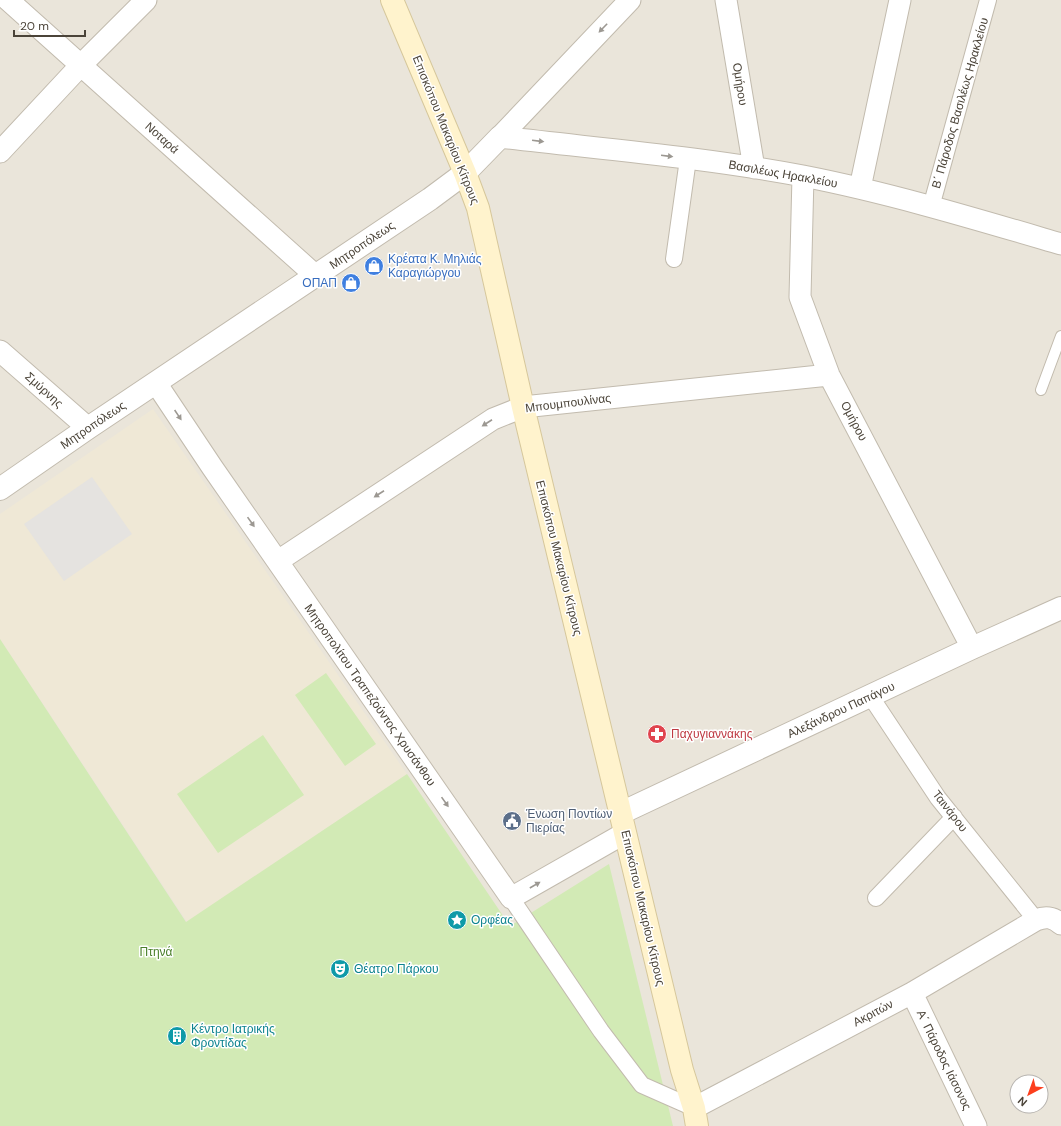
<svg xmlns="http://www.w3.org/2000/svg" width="1061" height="1126" font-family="'DM Sans',sans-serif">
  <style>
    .residential { fill: #eae5da; fill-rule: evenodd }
    .education { fill: #efe8d6 }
    .green { fill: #d2eab5 }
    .parking { fill: #e5e3e0 }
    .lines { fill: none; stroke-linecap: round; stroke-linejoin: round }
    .service-casing { stroke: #c2bbae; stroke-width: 12 }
    .pedestrian-casing { stroke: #c2bbae; stroke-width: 18 }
    .minor-casing { stroke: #c2bbae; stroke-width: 23 }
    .tertiary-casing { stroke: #c2bbae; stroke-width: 24 }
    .secondary-casing { stroke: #d6c79b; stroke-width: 24 }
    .service { stroke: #fff; stroke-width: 10 }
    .pedestrian { stroke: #fff; stroke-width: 16 }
    .minor { stroke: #fff; stroke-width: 21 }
    .tertiary { stroke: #fff; stroke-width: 22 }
    .secondary { stroke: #fff3cd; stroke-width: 22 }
    .oneway { fill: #9c9892 }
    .labels { text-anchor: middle; stroke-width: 3; stroke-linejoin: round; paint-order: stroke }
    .street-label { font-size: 12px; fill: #4b4439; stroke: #fff }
    .shop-label { font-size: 12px; fill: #366cbe; stroke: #fff; text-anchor: start }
    .health-label { font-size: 12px; fill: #be3a42; stroke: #fff; text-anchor: start }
    .service-label { font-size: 12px; fill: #4e5e75; stroke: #fff; text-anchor: start }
    .culture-label { font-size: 12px; fill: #0d838f; stroke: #fff; text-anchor: start }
    .park-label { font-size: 12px; fill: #4a7f2a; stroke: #fff }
  </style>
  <rect width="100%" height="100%" fill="#f6f3ec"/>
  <path class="residential" d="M0 0H1061V1126H0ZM1017 1082H1041V1106H1017Z"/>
  <path class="education" d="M153 409 407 774 187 922 0 639V514Z"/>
  <path class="green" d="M0 639 186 922 407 774 510 926 609 864 673 1126H0Z
    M326 673 376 744 345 766 295 695Z
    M263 735 304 795 218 853 177 794Z"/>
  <path class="parking" d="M92 477 132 534 64 581 24 524Z"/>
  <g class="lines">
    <defs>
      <path id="service" d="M1041 390 1061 336"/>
      <path id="pedestrian" d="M931 207 988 0
        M674 259 688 159
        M871 697 938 798 1036 920
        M511 898 601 1031 642 1085 694 1108
        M876 898 954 817"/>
      <path id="minor" d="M8 0 316 276
        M726 0 754 168
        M500 137C601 149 703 157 803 176 890 193 976 219 1061 244
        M500 137 630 0
        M0 152 81 65 146 0
        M803 176 800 297 829 375 972 648
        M860 188 900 0
        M0 351 88 428
        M156 383 212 467 511 898 625 833
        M278 561 493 419 523 407 829 375
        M912 993 976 1126
        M694 1108 912 993 1036 920C1046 916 1053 917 1061 924"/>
      <path id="tertiary" d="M0 489 88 428 430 199 465 173 500 137
        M621 813 972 648 1061 608"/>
      <path id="secondary" d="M392 0 465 173 478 208 523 407 682 1070 694 1108 697 1126"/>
    </defs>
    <use href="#service" class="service-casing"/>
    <use href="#pedestrian" class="pedestrian-casing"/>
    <use href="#minor" class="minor-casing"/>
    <use href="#tertiary" class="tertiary-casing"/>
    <use href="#secondary" class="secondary-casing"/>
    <use href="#service" class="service"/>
    <use href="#pedestrian" class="pedestrian"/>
    <use href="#minor" class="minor"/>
    <use href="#tertiary" class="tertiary"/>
    <use href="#secondary" class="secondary"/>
  </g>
  <defs><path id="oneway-solid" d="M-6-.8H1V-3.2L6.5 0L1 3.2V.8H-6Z"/></defs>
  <g class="oneway">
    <use href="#oneway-solid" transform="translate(603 28) rotate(134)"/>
    <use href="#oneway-solid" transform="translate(538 141) rotate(7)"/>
    <use href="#oneway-solid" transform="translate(667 156) rotate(7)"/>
    <use href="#oneway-solid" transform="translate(178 415) rotate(56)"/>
    <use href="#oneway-solid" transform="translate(487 423) rotate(147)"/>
    <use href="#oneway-solid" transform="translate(379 494) rotate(147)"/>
    <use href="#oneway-solid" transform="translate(251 522) rotate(55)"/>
    <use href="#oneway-solid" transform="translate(445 802) rotate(55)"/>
    <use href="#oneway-solid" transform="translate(535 885) rotate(-30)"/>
  </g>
  <defs>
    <symbol id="shop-disc" viewBox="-11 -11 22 22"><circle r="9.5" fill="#3f7fe0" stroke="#fff"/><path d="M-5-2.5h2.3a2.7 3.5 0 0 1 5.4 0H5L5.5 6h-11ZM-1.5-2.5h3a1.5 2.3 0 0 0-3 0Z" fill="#fff"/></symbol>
    <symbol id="pharmacy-disc" viewBox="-11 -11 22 22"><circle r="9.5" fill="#e0444e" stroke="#fff"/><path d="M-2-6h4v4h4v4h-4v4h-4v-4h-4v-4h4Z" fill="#fff"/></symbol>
    <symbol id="civic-disc" viewBox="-11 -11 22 22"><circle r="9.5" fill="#5c6f8a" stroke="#fff"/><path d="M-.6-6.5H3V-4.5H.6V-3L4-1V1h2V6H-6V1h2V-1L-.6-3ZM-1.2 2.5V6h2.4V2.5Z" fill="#fff"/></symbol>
    <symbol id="sight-disc" viewBox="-11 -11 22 22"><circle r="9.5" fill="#0f9aa8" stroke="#fff"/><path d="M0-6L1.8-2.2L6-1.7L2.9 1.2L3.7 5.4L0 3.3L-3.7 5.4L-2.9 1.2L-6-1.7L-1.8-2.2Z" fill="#fff"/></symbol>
    <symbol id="theatre-disc" viewBox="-11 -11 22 22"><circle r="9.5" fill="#0f9aa8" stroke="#fff"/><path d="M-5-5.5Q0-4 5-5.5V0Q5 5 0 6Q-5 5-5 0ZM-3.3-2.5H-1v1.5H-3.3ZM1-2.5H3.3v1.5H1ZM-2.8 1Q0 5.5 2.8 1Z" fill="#fff"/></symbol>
    <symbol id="building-disc" viewBox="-11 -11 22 22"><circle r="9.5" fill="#0f9aa8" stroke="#fff"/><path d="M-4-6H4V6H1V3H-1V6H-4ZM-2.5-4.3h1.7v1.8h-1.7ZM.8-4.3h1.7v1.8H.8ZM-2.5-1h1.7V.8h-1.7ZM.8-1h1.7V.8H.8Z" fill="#fff"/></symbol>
  </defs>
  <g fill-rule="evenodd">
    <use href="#shop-disc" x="363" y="255" width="22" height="22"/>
    <use href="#shop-disc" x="340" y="272" width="22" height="22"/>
    <use href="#pharmacy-disc" x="646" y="723" width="22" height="22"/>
    <use href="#civic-disc" x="501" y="810" width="22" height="22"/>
    <use href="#sight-disc" x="446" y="909" width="22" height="22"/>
    <use href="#theatre-disc" x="329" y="958" width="22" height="22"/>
    <use href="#building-disc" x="166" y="1025" width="22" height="22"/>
  </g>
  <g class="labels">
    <g class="street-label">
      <text transform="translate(740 84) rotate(81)" y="4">Ομήρου</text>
      <text transform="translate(960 103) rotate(-74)" y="4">Β΄ Πάροδος Βασιλέως Ηρακλείου</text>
      <text transform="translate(446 130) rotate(68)" y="4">Επισκόπου Μακαρίου Κίτρους</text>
      <text transform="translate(162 138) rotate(42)" y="4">Νοταρά</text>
      <text transform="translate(783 174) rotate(10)" y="4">Βασιλέως Ηρακλείου</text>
      <text transform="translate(362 245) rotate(-34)" y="4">Μητροπόλεως</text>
      <text transform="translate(44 390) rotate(42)" y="4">Σμύρνης</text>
      <text transform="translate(568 403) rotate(-7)" y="4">Μπουμπουλίνας</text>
      <text transform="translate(854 421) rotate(62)" y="4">Ομήρου</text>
      <text transform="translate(93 425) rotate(-34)" y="4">Μητροπόλεως</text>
      <text transform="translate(559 558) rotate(76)" y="4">Επισκόπου Μακαρίου Κίτρους</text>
      <text transform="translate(370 695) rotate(55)" y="4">Μητροπολίτου Τραπεζούντος Χρυσάνθου</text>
      <text transform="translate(841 710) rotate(-25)" y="4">Αλεξάνδρου Παπάγου</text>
      <text transform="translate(950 811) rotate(52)" y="4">Ταινάρου</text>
      <text transform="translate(643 908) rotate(77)" y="4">Επισκόπου Μακαρίου Κίτρους</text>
      <text transform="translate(873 1013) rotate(-28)" y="4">Ακριτών</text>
      <text transform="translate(944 1060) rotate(64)" y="4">Α΄ Πάροδος Ιάσονος</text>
    </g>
    <g class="shop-label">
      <text x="388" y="263">Κρέατα Κ. Μηλιάς<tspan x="388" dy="14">Καραγιώργου</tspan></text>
      <text x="337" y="287" text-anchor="end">ΟΠΑΠ</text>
    </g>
    <g class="health-label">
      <text x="671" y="738">Παχυγιαννάκης</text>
    </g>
    <g class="service-label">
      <text x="526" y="818">Ένωση Ποντίων<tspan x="526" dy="14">Πιερίας</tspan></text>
    </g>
    <g class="culture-label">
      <text x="471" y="924">Ορφέας</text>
      <text x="354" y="973">Θέατρο Πάρκου</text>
      <text x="191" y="1033">Κέντρο Ιατρικής<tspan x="191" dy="14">Φροντίδας</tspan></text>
    </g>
    <g class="park-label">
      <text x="156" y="956">Πτηνά</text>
    </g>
  </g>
  <g transform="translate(1029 1094) rotate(221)"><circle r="19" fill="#ffffff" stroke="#b7b4b0"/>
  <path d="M0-3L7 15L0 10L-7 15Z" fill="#fc3f1d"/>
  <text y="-6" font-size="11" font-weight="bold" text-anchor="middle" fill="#4b4439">N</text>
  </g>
  <path d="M14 30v6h71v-6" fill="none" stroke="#4b4439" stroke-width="2"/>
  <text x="20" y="30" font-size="12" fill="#4b4439" stroke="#ffffff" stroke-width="3" paint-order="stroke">20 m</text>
</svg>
